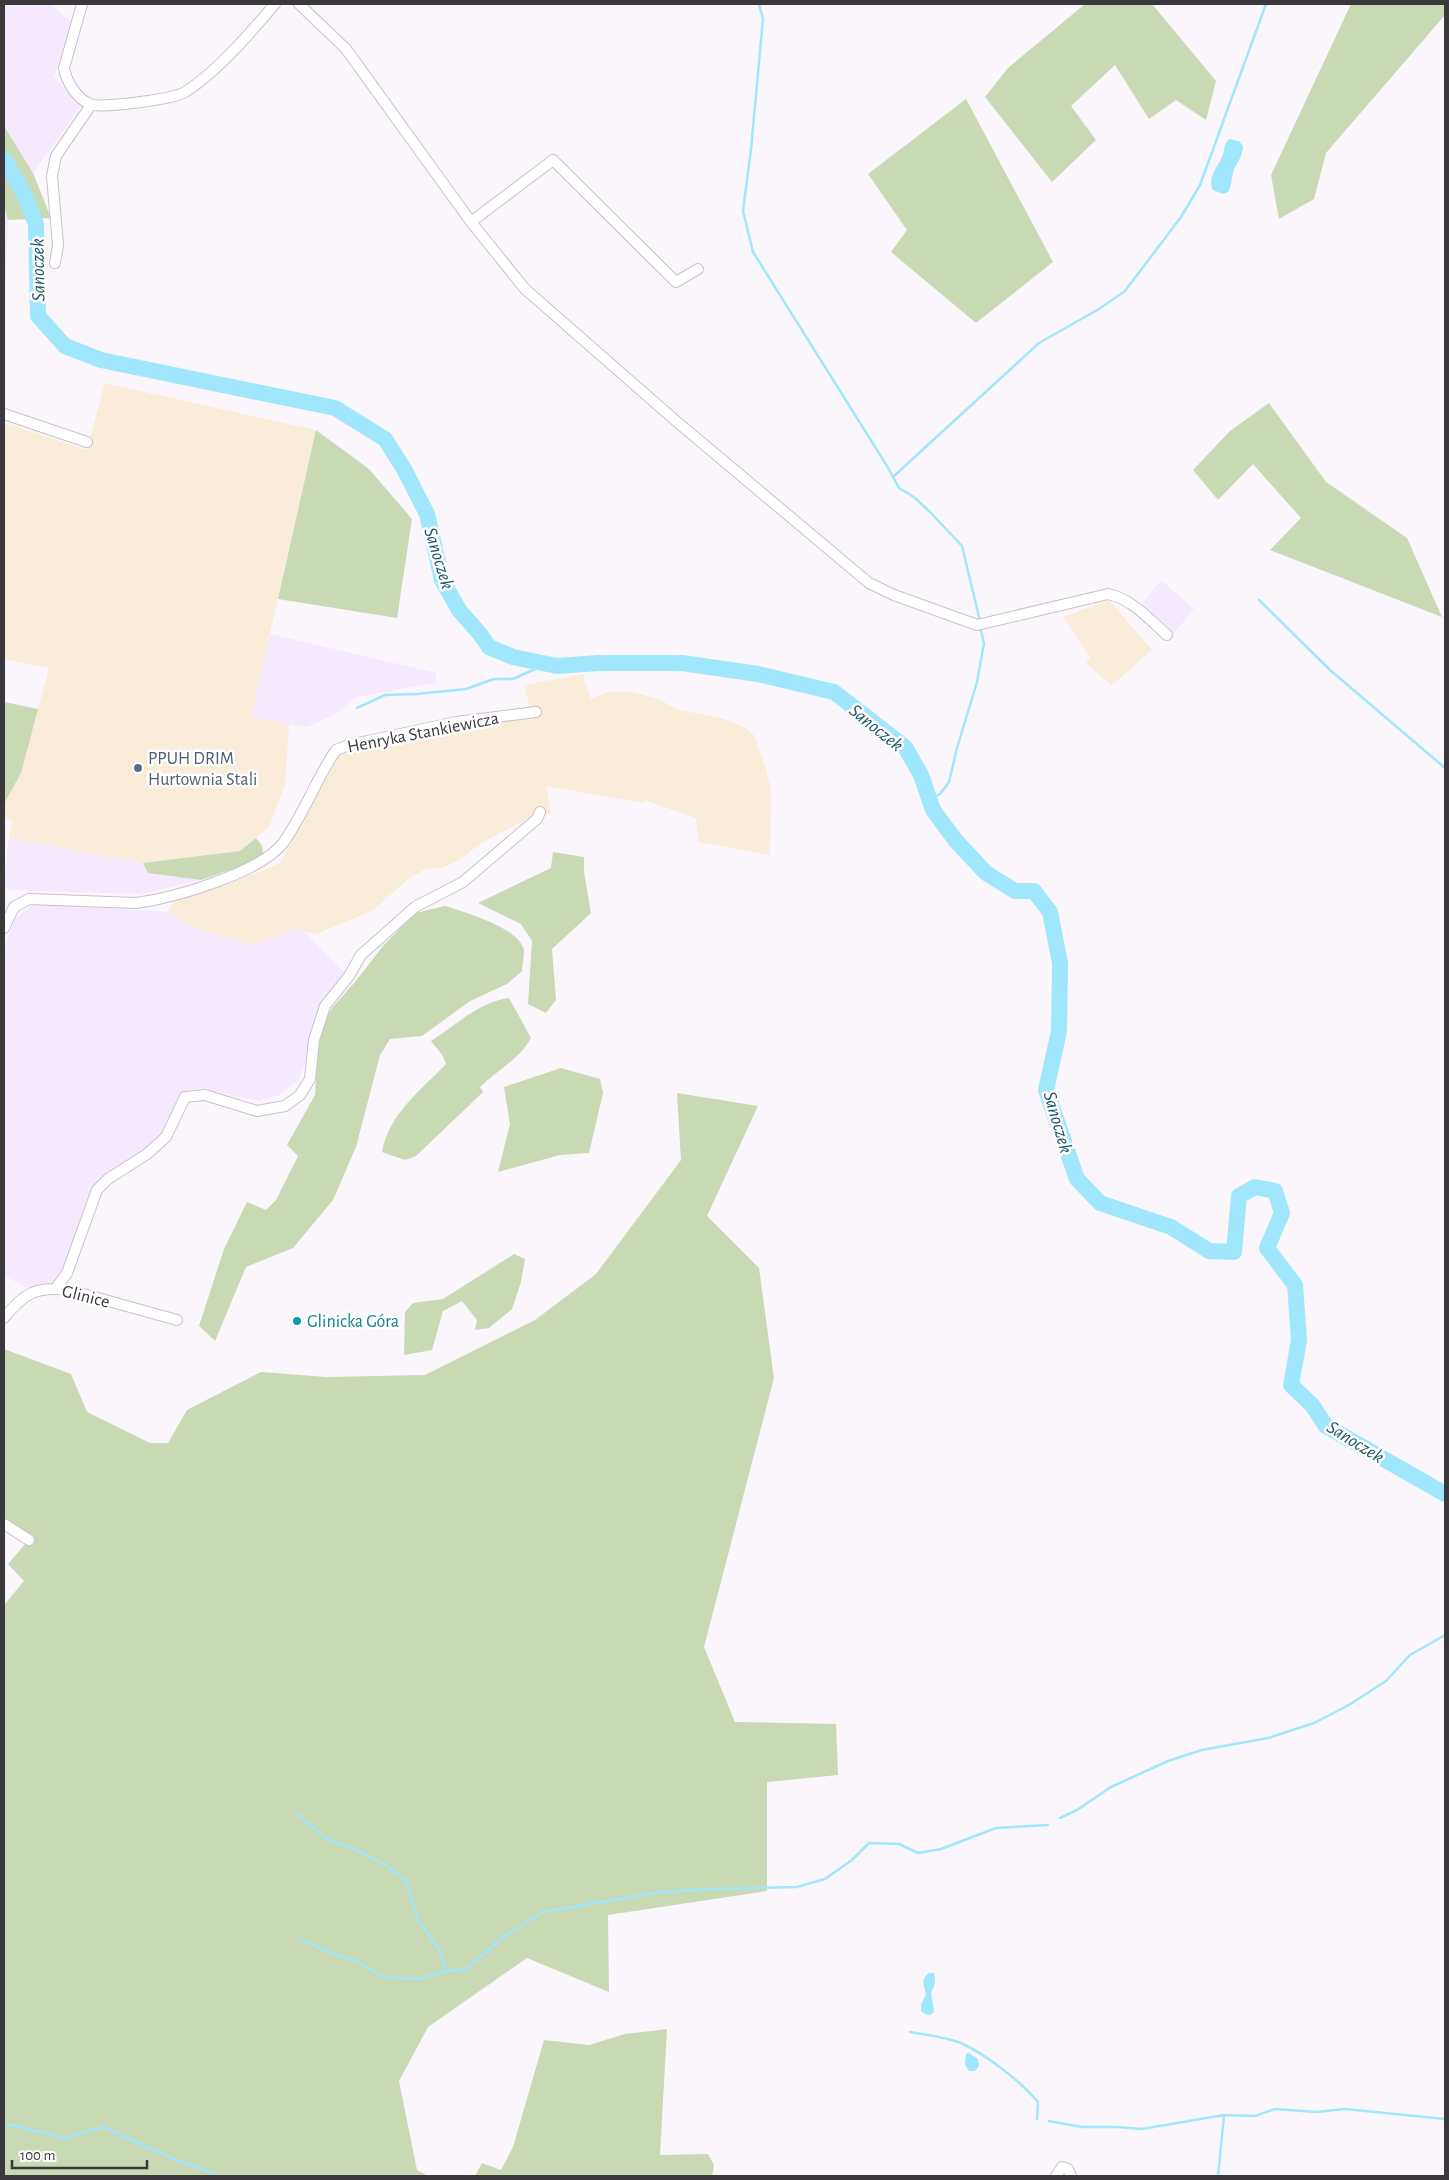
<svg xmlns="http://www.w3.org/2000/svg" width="1449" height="2180" font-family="'Alegreya Sans',sans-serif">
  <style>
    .commercial { fill: #f4e9fe }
    .industrial { fill: #f9ecd8 }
    .green { fill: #c8d9b3 }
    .water { fill: #a0e7fd }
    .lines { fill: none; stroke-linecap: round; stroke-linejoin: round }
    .stream { stroke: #a0e7fd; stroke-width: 2.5 }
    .river { stroke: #a0e7fd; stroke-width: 16 }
    .minor-casing { stroke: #c6c2c8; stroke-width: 12 }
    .minor { stroke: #fff; stroke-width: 10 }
    .service-dot { fill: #5c6f8a; stroke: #fff; stroke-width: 2 }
    .culture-dot { fill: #0f9aa8; stroke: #fff; stroke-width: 2 }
    .labels { text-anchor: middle; stroke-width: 5; stroke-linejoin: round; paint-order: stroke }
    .street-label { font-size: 18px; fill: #3a383b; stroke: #fff }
    .service-label { font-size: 18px; fill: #4e5e75; stroke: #fff; text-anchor: start }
    .culture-label { font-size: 18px; fill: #0d838f; stroke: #fff; text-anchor: start }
    .water-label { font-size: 19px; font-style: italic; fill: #1b5565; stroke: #fff }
  </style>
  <rect width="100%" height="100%" fill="#faf6fc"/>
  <path class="commercial" d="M4 4H51L72 23 54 77 81 106 33 173 4 126Z
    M4 206 8 220 4 332Z
    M1161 580 1194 609 1174 633 1141 605Z
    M270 634 436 673 435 683 356 697 336 714 307 727 251 718Z
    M9 838 143 863 148 873 201 880 141 894 7 890 4 883Z
    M36 903 168 912 192 927 252 945 294 929 304 932 344 972 325 997 314 1019 306 1062 298 1081 277 1096 260 1101 198 1088 182 1092 161 1137 102 1178 89 1198 66 1265 55 1281 29 1288 4 1276V951L13 920Z"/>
  <path class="industrial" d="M105 383 316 430 251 717 289 724 285 784 269 827 240 851 143 863 9 838 13 821 4 818V804L21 773 49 668 4 659V423L87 450Z
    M1109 600 1152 650 1112 685 1086 664 1090 657 1063 617Z
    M583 674 591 699 608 692H632L658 699 679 710 722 718 742 726 754 735 766 769 771 790 770 855 699 842 696 818 644 800 643 803 546 786 551 813 544 815H535L483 842 459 860 442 868 425 869 407 880 372 911 316 934 294 930 252 945 192 927 168 912 177 897 222 886 279 864 340 754 442 729 525 717 533 721 524 685Z"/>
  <path class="green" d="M1085 4H1152L1216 81 1206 120 1176 100 1149 119 1115 65 1071 106 1096 140 1052 182 985 97 1008 68Z
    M1351 4H1445V15L1326 153 1314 199 1279 219 1271 175Z
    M966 99 1053 262 976 323 891 252 907 230 868 174Z
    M4 126 33 173 51 218 8 220 4 206Z
    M1269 403 1326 482 1407 538 1442 617 1270 550 1301 518 1253 464 1218 500 1193 470 1230 431Z
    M316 430 369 469 412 519 397 618 278 599Z
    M4 702 38 709 21 773 4 804Z
    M256 838 262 846 263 854 257 861 201 880 148 873 143 863 240 851Z
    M553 852 584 857V872L591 913 552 949 556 1000 546 1013 528 1004 532 941 521 924 478 903 551 868Z
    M445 906C464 912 521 928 524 951 524 957 522 965 522 971L507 984 470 1001 422 1036 390 1039 380 1055 356 1147 333 1200 293 1248 246 1267 215 1341 199 1326 224 1249 247 1202 266 1210 276 1200 298 1156 287 1145 315 1095 319 1033 332 1008 355 982 383 946 415 913Z
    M509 998 531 1038C519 1060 498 1069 480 1087L483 1092 416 1156 405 1160 382 1152C389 1114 420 1091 446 1064L443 1056 431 1041C456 1025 479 1002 509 998Z
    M561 1068 600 1079 603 1093 589 1153 560 1155 498 1172 510 1124 504 1087Z
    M677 1093 758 1106 707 1216 759 1268 774 1378 704 1647 735 1722 836 1724 838 1775 767 1782V1891L608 1915 609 1992 527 1958 428 2027 399 2081 417 2170 428 2176H4V1605L24 1581 8 1564 27 1542 4 1522V1349L71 1374 87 1412 150 1443H168L187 1410 261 1372 326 1377 425 1375 535 1320 596 1274 681 1160Z
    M514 1254 525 1259 521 1282 512 1309 489 1328 475 1330 477 1320 462 1301 443 1311 432 1350 404 1355 405 1312 413 1303 443 1299Z
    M667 2029 660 2155 708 2154 714 2165 712 2176H475L482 2163 501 2170 513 2147 544 2040 589 2045 625 2034Z"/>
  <path class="water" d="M1229 139 1239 141 1243 146C1242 160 1236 162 1233 173 1231 180 1232 184 1228 192L1223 194 1213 190C1207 177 1217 168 1222 157 1225 150 1223 145 1229 139Z
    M929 1973H934C936 1980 935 1987 931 1992L934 2012 930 2015 925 2014 921 2011V2005L926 1994C924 1985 920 1980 929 1973Z
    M969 2053 978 2059 979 2066 975 2071H969L965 2065 966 2054Z"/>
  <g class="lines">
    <path class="stream" d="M759 4 763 19 751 149 743 211 753 252 887 466 899 488 914 497 930 512 962 546 980 621
      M894 476 1039 343 1099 309 1125 291 1181 217 1200 185 1266 4
      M1259 600 1330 670 1445 768
      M357 708 385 695 417 694 466 689 494 679H513L535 669 540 663
      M929 800 940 794 949 782 957 748 977 682 984 643 980 627
      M296 1813 325 1838 361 1852 386 1865 406 1881 418 1920 437 1946 447 1970
      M1060 1818 1077 1810 1111 1787 1168 1761 1202 1750 1268 1738 1314 1723 1349 1705 1386 1681 1410 1655 1445 1635
      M300 1940 360 1963 383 1977 418 1979 441 1972 466 1969 507 1934 543 1912 654 1893 708 1889 797 1887 825 1879 852 1860 869 1843 899 1844 918 1853 941 1849 996 1828 1048 1825
      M910 2032C927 2035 947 2037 963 2044 988 2056 1020 2081 1038 2102L1037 2119
      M1049 2121 1082 2127H1118L1142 2129 1224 2115 1255 2116 1275 2109 1316 2112 1345 2109 1445 2119
      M7 2124 66 2138 103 2127 179 2161 219 2176
      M1218 2176 1224 2116"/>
    <path class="river" d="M4 159 24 194 36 224 38 316 65 346 101 360 335 408 385 439 404 469 427 514 442 580 459 610 480 634 489 647 513 657 557 666 598 663H682L758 674 834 692 905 747 921 775 933 810 956 841 986 873 1015 891H1034L1050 912 1060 963 1059 1031 1046 1090 1077 1179 1100 1203 1171 1227 1209 1251 1234 1252 1239 1196 1255 1187 1275 1191 1282 1213 1267 1248 1295 1285 1299 1340 1291 1385 1312 1405 1326 1426 1445 1494"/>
    <defs>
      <path id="minor" d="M82 4 64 68C66 81 77 99 90 104 100 109 174 99 185 92 216 73 251 32 275 4
        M299 4 346 49 471 222 525 289 676 421 869 583 894 595 977 625 1108 594C1132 599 1149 619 1167 635
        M471 222 553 160 676 282 698 269
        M55 263 58 245 52 176 56 156 91 105
        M4 414 87 442
        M4 928 14 907 29 899 136 903C174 898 260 873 283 843 304 814 316 779 336 750L349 745 456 722 536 712
        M56 1288 67 1273 97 1190 108 1179 147 1154 166 1137 185 1097 205 1095 257 1111 285 1106 300 1095 310 1079 314 1040 325 1006 349 976 361 955 415 907 463 882 537 819 540 812
        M4 1318C24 1293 36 1286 69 1290L177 1320
        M4 1524 29 1540
        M1056 2176 1062 2167 1068 2169 1071 2176"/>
    </defs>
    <use href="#minor" class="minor-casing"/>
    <use href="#minor" class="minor"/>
  </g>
  <circle class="service-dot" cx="138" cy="768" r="5"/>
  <circle class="culture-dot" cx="297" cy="1321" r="5"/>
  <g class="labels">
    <g class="street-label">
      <text transform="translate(423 732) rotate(-11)" y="6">Henryka Stankiewicza</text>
      <text transform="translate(86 1296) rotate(14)" y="6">Glinice</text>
    </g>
    <g class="service-label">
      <text x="148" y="764">PPUH DRIM<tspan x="148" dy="21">Hurtownia Stali</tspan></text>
    </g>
    <g class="culture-label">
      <text x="307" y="1327">Glinicka Góra</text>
    </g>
    <g class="water-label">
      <text transform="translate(37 270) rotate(-91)" y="7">Sanoczek</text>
      <text transform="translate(440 558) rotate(73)" y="7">Sanoczek</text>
      <text transform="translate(877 727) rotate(39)" y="7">Sanoczek</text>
      <text transform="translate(1059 1122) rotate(74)" y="7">Sanoczek</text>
      <text transform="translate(1356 1441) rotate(32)" y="7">Sanoczek</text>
    </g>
  </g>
  <rect width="1449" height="2180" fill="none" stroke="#3a383b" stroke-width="10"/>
  <path d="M12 2160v8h135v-8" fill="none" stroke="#3a383b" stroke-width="2.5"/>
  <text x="20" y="2160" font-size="15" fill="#3a383b" stroke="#ffffff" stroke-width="4" paint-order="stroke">100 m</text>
</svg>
